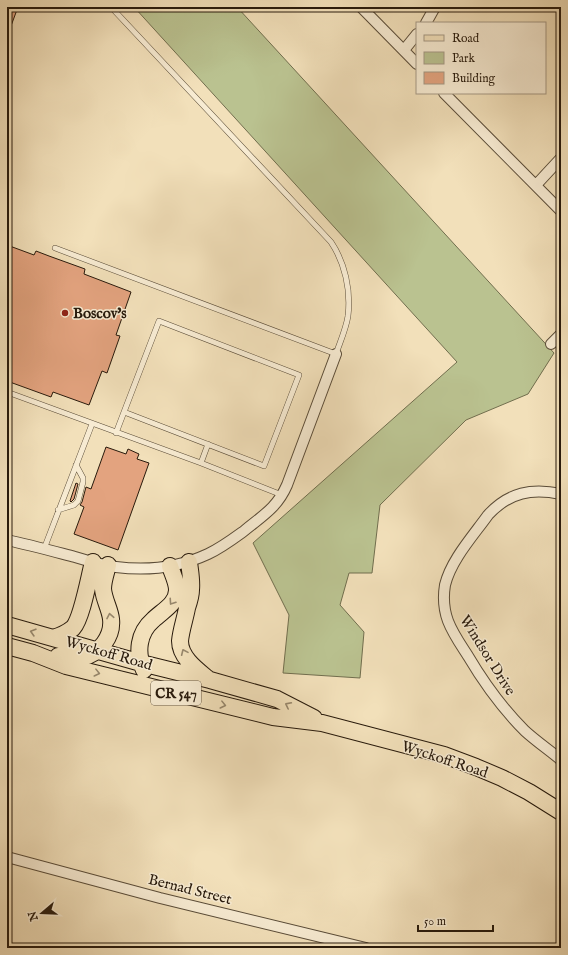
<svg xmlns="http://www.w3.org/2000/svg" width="568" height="955" font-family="'IM FELL English',serif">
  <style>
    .green { fill: #bac290; stroke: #716e4e }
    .building { fill: #e3a37f; stroke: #281a0c }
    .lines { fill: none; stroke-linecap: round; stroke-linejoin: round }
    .service-casing { stroke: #5a4c38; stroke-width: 6 }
    .minor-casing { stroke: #5a4c38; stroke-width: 12 }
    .primary-casing { stroke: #281a0c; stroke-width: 18 }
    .service { stroke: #f7ebd2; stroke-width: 5 }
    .minor { stroke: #f7ebd2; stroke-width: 10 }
    .primary { stroke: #f2e0ba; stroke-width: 16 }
    .oneway { stroke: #97876c }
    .poi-dot { fill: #8f2418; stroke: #f7ebd2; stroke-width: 1.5 }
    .labels { text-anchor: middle; stroke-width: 3; stroke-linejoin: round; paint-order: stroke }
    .shield { fill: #f7ebd2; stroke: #665947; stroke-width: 1 }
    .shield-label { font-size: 14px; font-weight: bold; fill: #281a0c }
    .poi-label { font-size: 15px; font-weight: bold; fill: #281a0c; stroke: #f7ebd2; text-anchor: start }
    .street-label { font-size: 15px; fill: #281a0c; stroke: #f7ebd2 }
  </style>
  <rect width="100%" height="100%" fill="#f2e0ba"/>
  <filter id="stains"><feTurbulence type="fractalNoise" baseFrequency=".005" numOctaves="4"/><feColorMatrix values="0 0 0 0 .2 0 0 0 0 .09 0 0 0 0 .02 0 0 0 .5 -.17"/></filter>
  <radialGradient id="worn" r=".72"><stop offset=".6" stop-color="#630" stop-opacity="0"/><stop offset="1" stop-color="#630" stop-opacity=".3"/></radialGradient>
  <path class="green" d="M134 7H237L554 353 528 394 466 420 380 505 372 573H349L340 605 364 632 360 678 283 673 289 615 253 543 457 362Z"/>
  <path class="building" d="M7 7H18L8 34H7Z
    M7 245 34 255 36 251 49 256 85 269 84 274 131 292 116 335 120 336 107 373 102 371 89 405 53 392 51 397 7 381Z
    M106 447 126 454 128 449 139 454 137 459 149 463 118 550 74 534 84 507 80 505 82 502 86 487 91 489Z
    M76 483 78 484 74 499 71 502 70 501Z"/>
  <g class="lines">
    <defs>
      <path id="service" d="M55 248 336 354C340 342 346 329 348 316 351 290 345 263 331 242L111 7
        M7 392 201 463 282 495
        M116 433 124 412 159 321 299 375 264 466 124 412
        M201 463 208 444
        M58 510 74 505 78 501 83 482V478L76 465
        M44 549 92 424"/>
      <path id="minor" d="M361 7 417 64
        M426 23 435 7
        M404 50 417 34
        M444 93 561 211
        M536 185 561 158
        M551 344 561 334
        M561 494C532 488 509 492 488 515 473 536 451 560 445 585 443 597 444 610 448 621 453 634 461 645 468 656 484 683 502 708 525 731 536 741 549 750 561 760
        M7 540C30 545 52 551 75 557 88 561 102 565 116 567 147 571 180 567 208 554 221 548 233 539 244 531 262 516 277 508 287 485L336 354
        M7 857 160 898 366 948"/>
      <path id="primary" d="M189 562C190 571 192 580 191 590 191 596 189 602 187 608 185 619 181 630 180 641 180 657 196 669 207 678
        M7 625 141 663 210 680 277 699 314 718
        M53 638C60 636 67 633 73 628 82 618 89 577 93 562
        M7 646 33 653 66 666 273 717 322 723 444 755 476 767 502 778 529 792 561 812
        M58 656C66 657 75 659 83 657 100 654 113 636 111 619 110 609 104 600 103 589 103 581 106 573 108 565
        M144 670C136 653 138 633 153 620 162 611 177 604 177 590 177 582 172 573 170 566"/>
    </defs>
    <use href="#service" class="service-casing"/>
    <use href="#minor" class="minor-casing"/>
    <use href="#primary" class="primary-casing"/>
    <use href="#service" class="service"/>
    <use href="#minor" class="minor"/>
    <use href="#primary" class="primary"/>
  </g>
  <defs><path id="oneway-chevron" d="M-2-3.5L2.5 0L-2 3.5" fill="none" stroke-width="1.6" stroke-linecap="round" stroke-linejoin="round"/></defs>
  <g class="oneway">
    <use href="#oneway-chevron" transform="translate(172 602) rotate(124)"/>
    <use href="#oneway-chevron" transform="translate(110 616) rotate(-101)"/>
    <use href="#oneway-chevron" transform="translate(33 632) rotate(-164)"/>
    <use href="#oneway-chevron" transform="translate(184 652) rotate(-114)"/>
    <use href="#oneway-chevron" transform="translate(97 673) rotate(14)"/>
    <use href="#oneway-chevron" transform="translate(223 705) rotate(14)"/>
    <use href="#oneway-chevron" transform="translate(288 705) rotate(-153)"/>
  </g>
  <circle class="poi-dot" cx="65" cy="313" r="4"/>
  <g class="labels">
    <rect class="shield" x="151" y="681" width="50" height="24" rx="3"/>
    <g class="shield-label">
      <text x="176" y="698">CR 547</text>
    </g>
    <g class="poi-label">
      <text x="73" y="318">Boscov's</text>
    </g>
    <g class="street-label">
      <text transform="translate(109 653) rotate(16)" y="5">Wyckoff Road</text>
      <text transform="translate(488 655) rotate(58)" y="5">Windsor Drive</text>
      <text transform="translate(445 759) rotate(18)" y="5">Wyckoff Road</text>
      <text transform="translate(190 889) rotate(14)" y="5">Bernad Street</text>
    </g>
  </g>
  <rect width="568" height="955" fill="none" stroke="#f2e0ba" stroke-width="24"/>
  <rect x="8" y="8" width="552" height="939" fill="none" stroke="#281a0c" stroke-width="2"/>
  <rect x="12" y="12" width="544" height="931" fill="none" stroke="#281a0c"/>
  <rect x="416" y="22" width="130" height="72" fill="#f7ebd2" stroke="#a49783"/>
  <rect x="424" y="35" width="20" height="6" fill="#f2e0ba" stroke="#a49783"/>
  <text x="452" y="42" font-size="12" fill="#281a0c">Road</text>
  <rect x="424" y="52" width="20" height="12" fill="#bac290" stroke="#a49783"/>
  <text x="452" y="62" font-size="12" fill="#281a0c">Park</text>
  <rect x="424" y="72" width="20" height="12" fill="#e3a37f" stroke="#a49783"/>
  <text x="452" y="82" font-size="12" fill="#281a0c">Building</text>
  <g transform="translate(42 913) rotate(251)" stroke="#f7ebd2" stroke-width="3" paint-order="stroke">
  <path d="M0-3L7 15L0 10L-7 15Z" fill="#281a0c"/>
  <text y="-6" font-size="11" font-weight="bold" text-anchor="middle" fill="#281a0c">N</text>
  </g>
  <path d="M418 925v6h75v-6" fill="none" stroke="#281a0c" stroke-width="2"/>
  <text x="424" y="925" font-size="12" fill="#281a0c" stroke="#f7ebd2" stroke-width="3" paint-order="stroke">50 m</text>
  <rect width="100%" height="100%" filter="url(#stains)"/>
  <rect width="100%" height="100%" fill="url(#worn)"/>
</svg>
